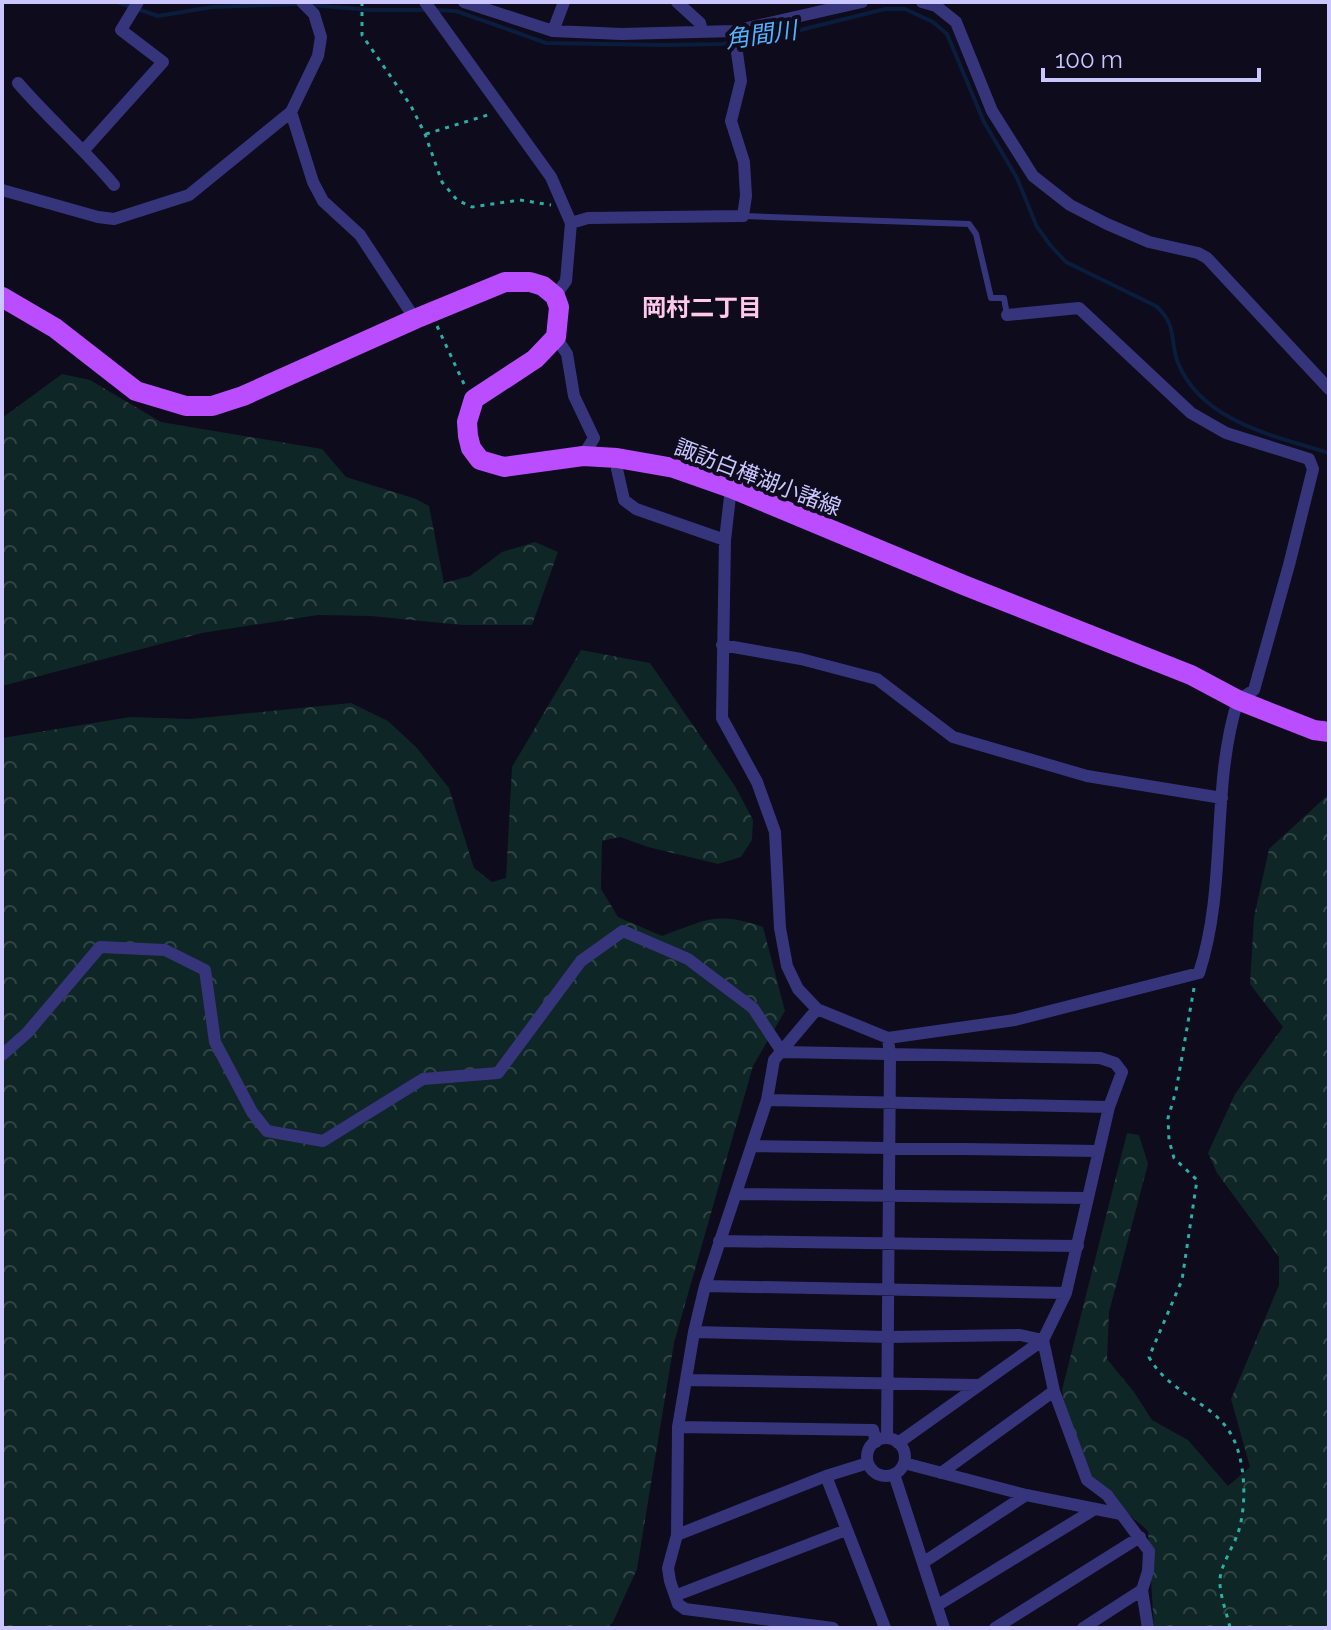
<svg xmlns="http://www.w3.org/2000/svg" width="1331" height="1630" font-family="Raleway,'Noto Sans JP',sans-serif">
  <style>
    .forest { fill: url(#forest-crowns) }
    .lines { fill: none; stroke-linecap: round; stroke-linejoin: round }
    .stream { stroke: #0a1d3d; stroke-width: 4 }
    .path { stroke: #2aafa4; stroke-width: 3; stroke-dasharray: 4 6; stroke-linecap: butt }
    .service { stroke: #36357c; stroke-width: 6 }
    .minor { stroke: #36357c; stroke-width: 12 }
    .primary { stroke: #b94dff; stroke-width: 20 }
    .labels { text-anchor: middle; stroke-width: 8; stroke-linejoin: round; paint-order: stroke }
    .street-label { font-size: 22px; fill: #cbc6ff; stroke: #0d0b1c }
    .water-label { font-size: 24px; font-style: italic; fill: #54b3ff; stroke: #0d0b1c }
    .neighbourhood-label { font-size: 24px; font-weight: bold; fill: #ffc8ec; stroke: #0d0b1c }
  </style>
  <defs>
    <pattern id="forest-crowns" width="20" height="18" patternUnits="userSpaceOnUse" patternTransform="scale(2)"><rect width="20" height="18" fill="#0e2625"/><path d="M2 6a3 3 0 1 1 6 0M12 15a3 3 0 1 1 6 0" fill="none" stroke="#304446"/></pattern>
  </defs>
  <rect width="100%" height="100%" fill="#0d0b1c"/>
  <path class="forest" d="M62 374 90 380 161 422 322 449 346 477 416 499 429 506 444 583 470 576 502 552 535 542 558 552 532 625H462L371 616 318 615 202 633 2 686V418Z
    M581 650 650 663 735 786 753 820 752 840 741 857 718 864 648 847 620 837 602 841 601 889 618 917 662 936C706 920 716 911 763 927L785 1011 753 1066 674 1343 637 1569 613 1622 607 1628H2V738L130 717 190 719 351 703 388 721 417 748 449 788 474 868 492 882 506 878 512 767Z
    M1329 794V1628H1154L1148 1531 1107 1495 1072 1457 1062 1390 1127 1133 1139 1135 1148 1164 1109 1312 1107 1359 1134 1392 1152 1420 1188 1440 1228 1486 1250 1467 1231 1399 1279 1285V1257L1217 1173 1208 1153 1235 1094 1283 1027 1250 984 1254 917 1269 849Z"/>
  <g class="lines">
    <path class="stream" d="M117 2 158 16 212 7 298 4
      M311 5 370 10H426
      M435 10 456 11 546 43 664 45 722 44 768 38 885 9H905L933 22 947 34 984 122 1017 178 1037 227 1051 246 1066 262 1156 306C1178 326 1169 339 1178 363 1202 422 1275 436 1329 453"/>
    <path class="path" d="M362 2V35L411 106 425 134 442 182 457 200 472 207 520 200 551 205
      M426 134 491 114
      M437 326 464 384
      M1194 988 1176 1091 1168 1118 1169 1140 1174 1158 1197 1180 1182 1280 1149 1357C1168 1393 1214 1402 1232 1436 1246 1462 1247 1506 1238 1533 1233 1547 1221 1565 1220 1579 1219 1594 1227 1613 1230 1628"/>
    <path class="service" d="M744 216 969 224 976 234 991 298H1004L1007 315"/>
    <path class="minor" d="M425 2 551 177 571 223 566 281 555 296
      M464 2 553 31 622 34 734 31 862 2
      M677 2 700 23 702 31
      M922 2 936 6 956 22 992 111 1033 176 1070 205 1107 224 1149 242 1198 253 1207 258 1329 389
      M553 31 564 2
      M18 83C49 119 84 149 114 185
      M291 112 313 182 323 201 360 235 415 319
      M84 150 163 62 121 30 138 2
      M2 190 98 217 114 219 189 195 291 112 318 56 321 37 314 14 302 2
      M571 223 588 218 743 216 746 196 744 162 731 121 741 81 734 31
      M556 337 567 354 574 396 594 438 583 456
      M617 469 624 500 636 509 725 540
      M731 488 725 540 722 718 757 782 775 832 780 928 787 966 798 989 817 1009 888 1038 1015 1020 1199 973C1228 885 1210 788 1238 700L1254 690 1289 565 1313 469 1309 459 1226 433 1191 413 1079 308 1007 315
      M722 645 801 659 877 679 953 737 1087 776 1222 798
      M817 1009 774 1060 767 1100 705 1286 694 1332 678 1427 677 1535 668 1568 670 1581 678 1604 685 1609 833 1628
      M2 1055 27 1033 100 947 165 950 205 970 215 1042 252 1112 267 1131 323 1141 423 1079 498 1073 581 961 623 931 688 959 753 1008 782 1052 1100 1058 1115 1063 1122 1072 1109 1107 1066 1293 1043 1340 898 1443
      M767 1100 1109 1107
      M752 1146 1098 1151
      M736 1194 1088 1198
      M719 1241 1078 1246
      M705 1286 1066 1293
      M694 1332 888 1337 1020 1335 1043 1340
      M1043 1340 1054 1391 1087 1480 1107 1495 1149 1551 1148 1571 1142 1590 1148 1628
      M687 1380 977 1385
      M678 1427 873 1430 876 1442
      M887 1438 890 1056 888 1038
      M867 1457a19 19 0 1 1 38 0a19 19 0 1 1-38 0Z
      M904 1463 1026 1495 1121 1514
      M941 1473 1054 1391
      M894 1474 944 1628
      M826 1476 885 1628
      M677 1535 826 1476 868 1463
      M924 1562 1026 1495
      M677 1595 846 1530
      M938 1605 1095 1509
      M995 1628 1140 1537
      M1083 1628 1142 1590"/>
    <path class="primary" d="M2 297 55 328 136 391 186 406H212L243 396 415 319 505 282H530L543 286 555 296 559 307 556 337 535 359 474 399 467 422 468 436 471 448 480 460 504 467 583 456 617 458 674 468 731 488 966 586 1191 675 1238 700 1314 730 1329 732"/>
  </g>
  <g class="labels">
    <g class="street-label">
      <text transform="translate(758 477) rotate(21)" y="8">諏訪白樺湖小諸線</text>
    </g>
    <g class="water-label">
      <text transform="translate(761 35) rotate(-8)" y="8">角間川</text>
    </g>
    <g class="neighbourhood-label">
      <text x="702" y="316">岡村二丁目</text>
    </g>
  </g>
  <rect width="1331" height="1630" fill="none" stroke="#cbc6ff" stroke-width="8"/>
  <path d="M1043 68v12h216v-12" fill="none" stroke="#cbc6ff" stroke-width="4"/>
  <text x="1055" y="68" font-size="24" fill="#cbc6ff" stroke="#0d0b1c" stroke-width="6" paint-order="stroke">100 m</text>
</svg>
